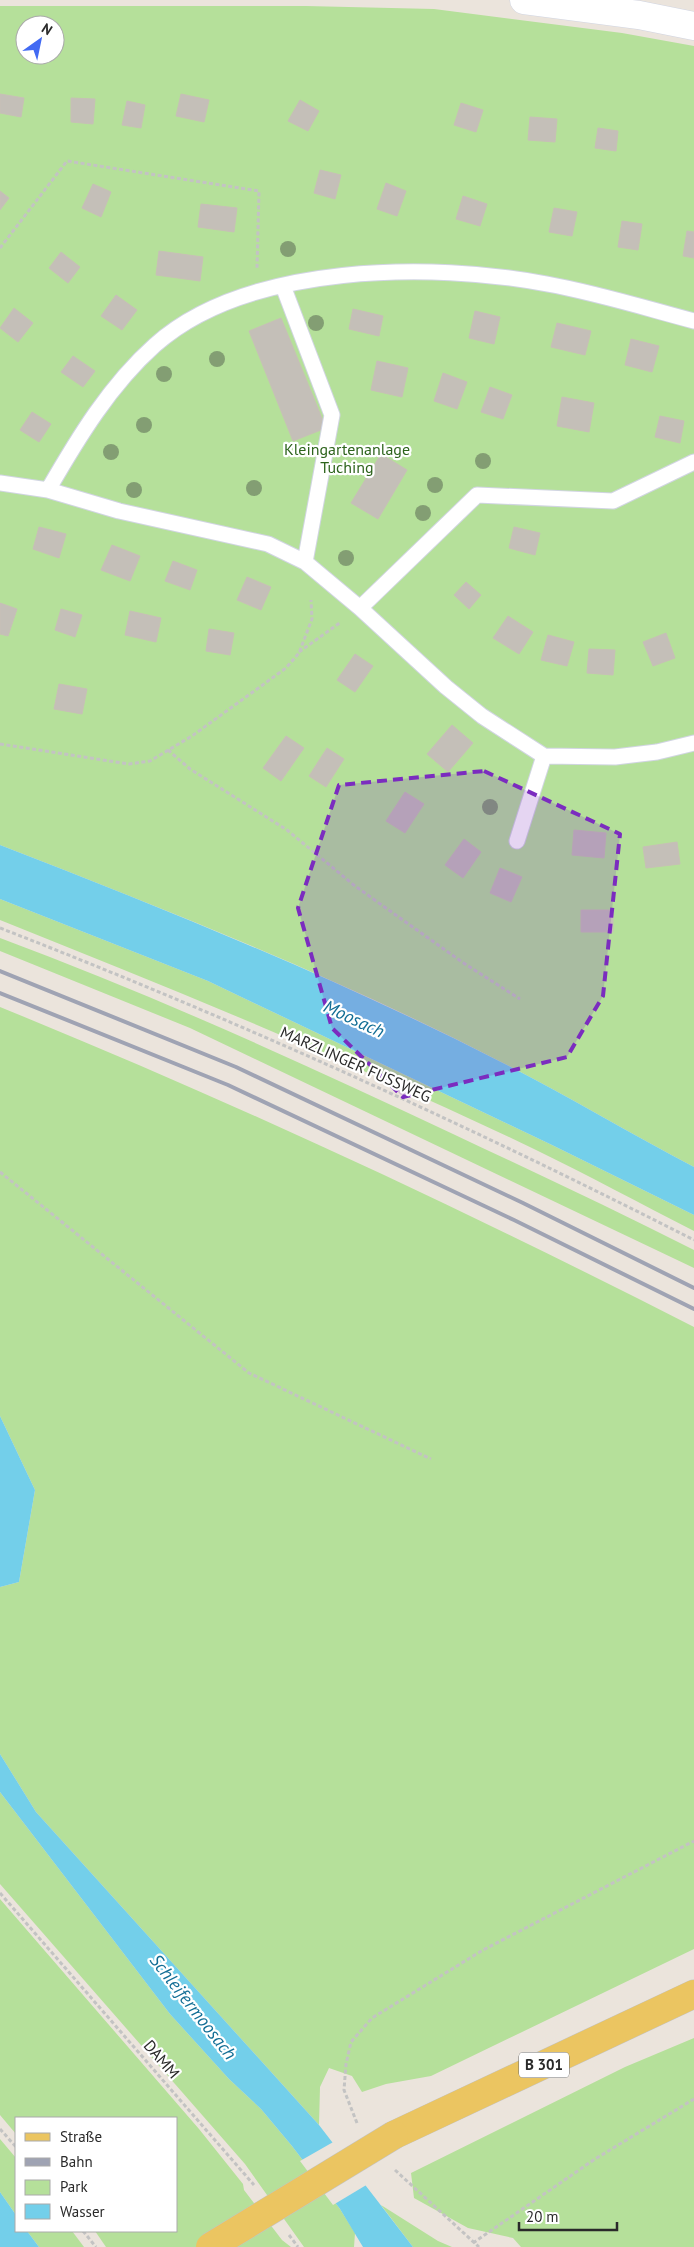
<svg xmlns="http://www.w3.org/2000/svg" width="694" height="2247" font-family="'PT Sans',sans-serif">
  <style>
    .green { fill: #b5e09a; fill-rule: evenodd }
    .water { fill: #73cfea }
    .pier { fill: #ebe4dc }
    .building { fill: #c4bfb8; stroke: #c7c0b6 }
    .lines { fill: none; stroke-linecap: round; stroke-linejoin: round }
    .lane-casing { stroke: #d1d5e2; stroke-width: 17 }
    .secondary-casing { stroke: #d1d5e2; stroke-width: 29 }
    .primary-casing { stroke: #c3c3c3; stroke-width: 29 }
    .path { stroke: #c3c3c3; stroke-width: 3; stroke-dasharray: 4 2.5; stroke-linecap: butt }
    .lane { stroke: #fff; stroke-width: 15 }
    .secondary { stroke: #fff; stroke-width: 28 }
    .primary { stroke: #ebc561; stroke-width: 28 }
    .rail { stroke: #9fa3b3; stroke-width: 4 }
    .primary-bridge-casing { stroke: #c3c3c3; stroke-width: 29; stroke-linecap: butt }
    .primary-bridge { stroke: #ebc561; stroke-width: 28 }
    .tree { fill: #839e73 }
    .marked { fill: #7b2cbf; fill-opacity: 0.2; stroke: #7b2cbf; stroke-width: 4; stroke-dasharray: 10 6; stroke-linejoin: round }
    .labels { text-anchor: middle; stroke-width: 4.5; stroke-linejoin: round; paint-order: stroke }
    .shield { fill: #fff; stroke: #6a6a6a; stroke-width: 1 }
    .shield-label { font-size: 15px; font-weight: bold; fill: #2a2a2a }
    .park-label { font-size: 16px; fill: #2e641d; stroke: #fff }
    .street-label { font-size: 16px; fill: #2a2a2a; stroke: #fff }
    .water-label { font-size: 18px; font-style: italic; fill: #126e95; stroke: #fff }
  </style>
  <rect width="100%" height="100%" fill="#ebe4dc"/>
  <path class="green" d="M0 6H306L434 9 622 33 694 46V1167C629 1133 566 1095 501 1062 339 978 170 911 0 845ZM25 25H55V55H25Z
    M0 899 208 981 552 1145 694 1215V1231C641 1204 588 1175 534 1149 359 1065 180 992 0 920Z
    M0 938C154 995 304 1064 453 1134 534 1172 615 1210 694 1250V1268L190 1028 0 951Z
    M0 1007C236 1103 467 1211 694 1327V1949L431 2076 386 2084 362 2092 352 2076 329 2068 320 2087 319 2125 36 1812 0 1754V1587L19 1582 35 1490 0 1416Z
    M0 1792 170 2014 229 2079 261 2109 292 2146 340 2209 355 2233 354 2247H304L245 2164 0 1884Z
    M0 1899 199 2129 243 2184 244 2190 282 2240 291 2247H106L95 2231H176V2118H16V2134L0 2115Z
    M694 2038V2247H521L513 2238 468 2228 414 2198 411 2173 625 2067Z
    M0 2139 16 2158V2215L0 2192Z
    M381 2205 438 2241 452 2247H413Z
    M27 2231H72L84 2247H39Z"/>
  <path class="water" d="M0 845C170 911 339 979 501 1062 566 1095 629 1133 694 1167V1215L552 1145 208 981 0 899Z
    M0 1416 35 1490 19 1582 0 1587Z
    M0 1754 36 1812 319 2125 413 2247H363L340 2209 292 2146 261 2109 229 2079 170 2014 0 1792Z
    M0 2192 16 2215V2231H27L39 2247H0Z"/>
  <path class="pier" d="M335 2141 368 2184 333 2205 300 2161Z"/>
  <path class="building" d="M0 94 24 98 21 117 0 113Z
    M181 94 209 100 204 122 176 116Z
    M71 98 95 99 93 124 71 122Z
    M300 100 319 111 308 131 288 121Z
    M127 101 145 105 141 128 122 125Z
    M461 103 483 110 476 132 454 125Z
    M530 117 557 119 555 142 528 140Z
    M598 128 618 131 616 151 595 148Z
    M320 170 341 175 335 199 314 193Z
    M386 183 406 191 397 216 377 209Z
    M93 184 111 192 101 217 82 208Z
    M0 191 9 198 0 210Z
    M463 196 487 204 480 226 456 219Z
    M201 204 237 208 234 232 198 227Z
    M554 208 577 212 572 236 549 232Z
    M622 221 642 224 638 250 618 247Z
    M687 231 694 232V258L683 256Z
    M159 251 203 257 200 281 156 275Z
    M61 252 80 267 68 283 49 268Z
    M116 295 137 310 122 330 101 316Z
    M14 308 33 323 18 342 0 328Z
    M353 309 383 316 379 336 349 329Z
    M475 311 500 317 494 344 469 338Z
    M281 318 326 428 293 441 249 331Z
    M557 323 591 331 585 355 551 347Z
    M631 339 659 346 652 372 625 365Z
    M73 356 95 371 83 387 61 372Z
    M377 361 408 368 402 397 371 390Z
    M443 373 467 382 457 409 434 401Z
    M490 387 512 395 503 419 481 412Z
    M562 397 594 403 589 432 557 426Z
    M32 412 51 424 39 442 20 430Z
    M660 416 684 421 680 443 655 437Z
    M381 454 407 470 378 519 351 503Z
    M39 527 66 534 59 558 33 549Z
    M514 527 540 533 535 555 509 548Z
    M112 545 140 556 130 581 101 570Z
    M173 561 197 570 190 590 165 581Z
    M247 577 271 587 261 610 237 600Z
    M466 582 481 595 469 609 454 595Z
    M0 603 17 609 8 636 0 634Z
    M61 609 82 615 75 637 55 630Z
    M130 611 161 618 156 642 125 635Z
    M508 616 533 632 519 654 493 638Z
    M209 629 234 633 230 655 206 651Z
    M666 633 675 658 653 666 643 642Z
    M548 635 574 642 567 666 541 660Z
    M589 649 615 650 613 675 587 673Z
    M355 654 373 666 355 692 337 680Z
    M59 684 87 689 82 714 54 709Z
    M452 725 473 743 448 772 427 754Z
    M286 736 304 748 281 781 263 768Z
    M327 748 344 759 326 787 309 776Z
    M405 792 424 804 405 833 386 821Z
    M574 830 606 833 604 858 572 855Z
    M464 839 481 852 463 878 445 865Z
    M677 842 680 864 646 868 643 847Z
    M500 868 522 877 511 902 490 893Z
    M581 910H613V932H581Z"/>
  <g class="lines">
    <defs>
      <path id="lane" d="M283 286 332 415 305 562
        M0 483 48 490 119 511 268 544 305 562 360 608 446 687 482 716 544 756 615 757 657 752 694 743
        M48 490C78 438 110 385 155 345 247 263 433 262 547 284 597 293 645 308 694 321
        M360 608 477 495 613 501 694 462
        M517 841 544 756"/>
      <path id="secondary" d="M524 0 639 15 694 26"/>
      <path id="primary" d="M394 2135 694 1994"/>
    </defs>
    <use href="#lane" class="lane-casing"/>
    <use href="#secondary" class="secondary-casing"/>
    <use href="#primary" class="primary-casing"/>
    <path class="path" d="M0 248 67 161 259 191 257 268
      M299 652 341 622
      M0 744 129 764 150 761 192 736 286 668 299 653 312 619 311 600
      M168 750 190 769 287 830 355 886 462 962 520 999
      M0 928C237 1020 468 1125 694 1240
      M0 1172 249 1373 431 1459
      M0 1893 254 2185
      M357 2123 344 2090 346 2064 351 2042 372 2018 483 1950 694 1841
      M0 2129 16 2147
      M395 2170 479 2247
      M83 2231 96 2247
      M289 2235 298 2247
      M473 2243 595 2159 694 2099"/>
    <use href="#lane" class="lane"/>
    <use href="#secondary" class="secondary"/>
    <use href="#primary" class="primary"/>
    <path class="rail" d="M0 971 236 1067 523 1203 694 1288
      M0 993 228 1085 514 1220 694 1309"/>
    <defs>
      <path id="primary-bridge" d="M210 2247 394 2135"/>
    </defs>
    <use href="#primary-bridge" class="primary-bridge-casing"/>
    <use href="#primary-bridge" class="primary-bridge"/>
  </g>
  <g class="tree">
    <circle cx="288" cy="249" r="8"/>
    <circle cx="316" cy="323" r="8"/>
    <circle cx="217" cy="359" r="8"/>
    <circle cx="164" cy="374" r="8"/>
    <circle cx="144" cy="425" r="8"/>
    <circle cx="111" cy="452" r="8"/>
    <circle cx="483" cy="461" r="8"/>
    <circle cx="435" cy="485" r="8"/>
    <circle cx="254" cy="488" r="8"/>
    <circle cx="134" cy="490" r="8"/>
    <circle cx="423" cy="513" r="8"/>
    <circle cx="346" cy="558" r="8"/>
    <circle cx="490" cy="807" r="8"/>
  </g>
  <path class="marked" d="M484 771 620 834 603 996 567 1057 403 1097 332 1028 298 908 339 785Z"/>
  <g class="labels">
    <rect class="shield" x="519" y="2052.5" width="50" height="25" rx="4"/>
    <g class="shield-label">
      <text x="544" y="2070">B 301</text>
    </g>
    <g class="park-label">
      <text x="347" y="455">Kleingartenanlage<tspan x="347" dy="18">Tuching</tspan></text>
    </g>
    <g class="street-label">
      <text transform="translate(356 1064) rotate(24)" y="6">MARZLINGER FUSSWEG</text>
      <text transform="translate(162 2059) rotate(49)" y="6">DAMM</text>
    </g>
    <g class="water-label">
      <text transform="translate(354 1019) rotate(25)" y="6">Moosach</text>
      <text transform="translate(193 2007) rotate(52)" y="6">Schleifermoosach</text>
    </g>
  </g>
  <rect x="15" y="2117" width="162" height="115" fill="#ffffff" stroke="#aaaaaa"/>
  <rect x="25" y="2133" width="25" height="8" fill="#ebc561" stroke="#aaaaaa"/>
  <text x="60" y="2142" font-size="15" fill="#2a2a2a">Straße</text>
  <rect x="25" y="2158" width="25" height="8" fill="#9fa3b3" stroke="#aaaaaa"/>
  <text x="60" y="2167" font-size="15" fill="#2a2a2a">Bahn</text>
  <rect x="25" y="2180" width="25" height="15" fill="#b5e09a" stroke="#aaaaaa"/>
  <text x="60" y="2192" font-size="15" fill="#2a2a2a">Park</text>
  <rect x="25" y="2204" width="25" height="15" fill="#73cfea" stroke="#aaaaaa"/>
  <text x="60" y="2217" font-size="15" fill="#2a2a2a">Wasser</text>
  <g transform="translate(40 40) rotate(33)"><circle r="24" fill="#ffffff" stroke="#aaaaaa"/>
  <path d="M0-4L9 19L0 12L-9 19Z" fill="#426af3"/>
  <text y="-8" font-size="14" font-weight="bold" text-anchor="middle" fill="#2a2a2a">N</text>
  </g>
  <path d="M519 2222v8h98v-8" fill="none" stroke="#2a2a2a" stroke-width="2.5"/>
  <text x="526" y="2222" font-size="15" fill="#2a2a2a" stroke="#ffffff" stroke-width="4" paint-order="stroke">20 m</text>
</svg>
